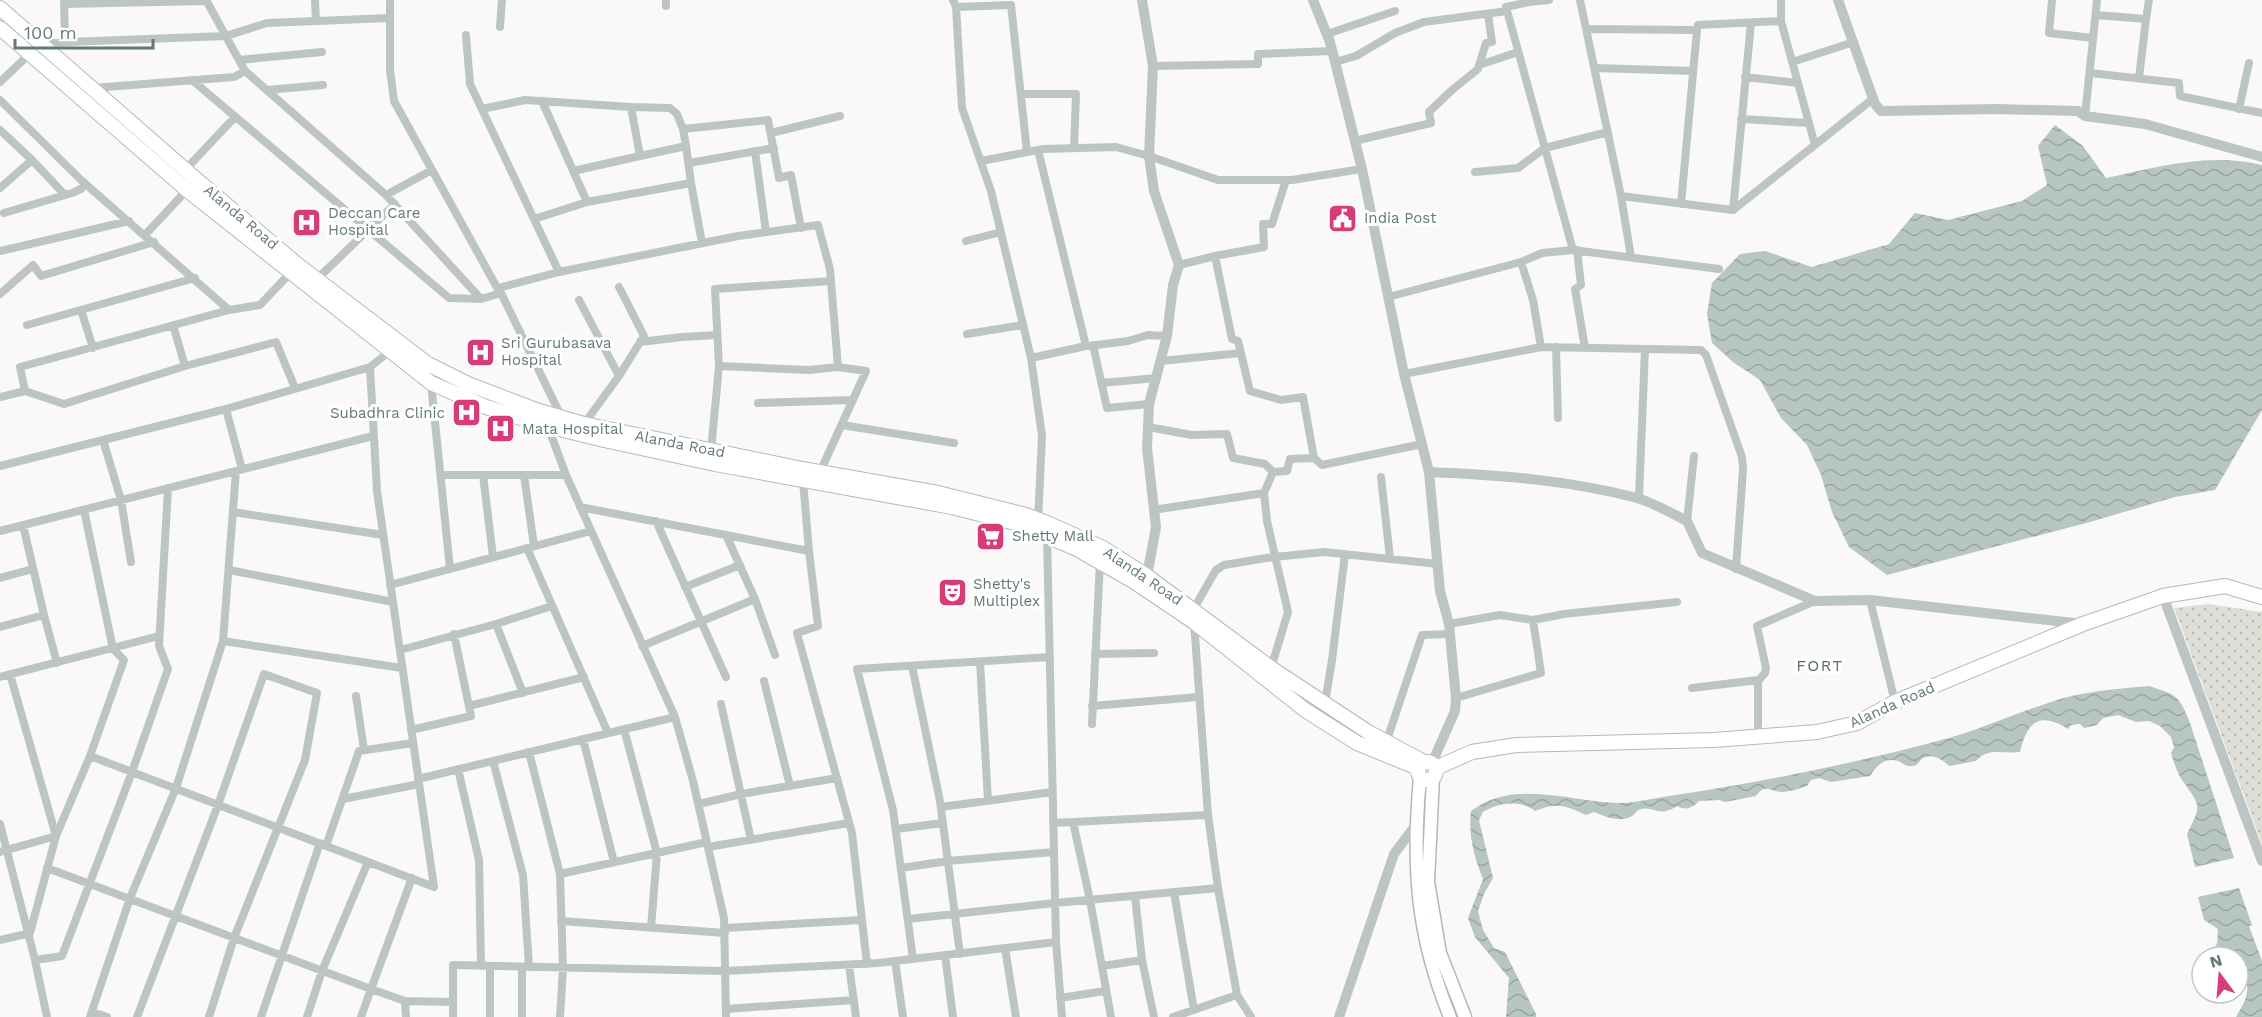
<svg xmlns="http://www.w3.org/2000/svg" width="2262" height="1017" font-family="'Work Sans',sans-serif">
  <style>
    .grass { fill: url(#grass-dots) }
    .water { fill: url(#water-waves) }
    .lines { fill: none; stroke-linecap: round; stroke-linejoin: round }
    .secondary-casing { stroke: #afbab8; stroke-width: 15 }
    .primary-casing { stroke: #b1bab8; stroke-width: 16 }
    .minor { stroke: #bdc5c4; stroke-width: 8 }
    .tertiary { stroke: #bdc5c4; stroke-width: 10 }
    .secondary { stroke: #fff; stroke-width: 12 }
    .primary { stroke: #fff; stroke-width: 14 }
    .labels { text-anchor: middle; stroke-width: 6; stroke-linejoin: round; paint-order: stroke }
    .poi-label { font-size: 15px; fill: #627a76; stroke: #fff; text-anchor: start }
    .street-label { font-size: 15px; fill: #627a76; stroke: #fff }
    .neighbourhood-label { font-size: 16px; letter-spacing: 1.5px; fill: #596c68; stroke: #fff }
  </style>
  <defs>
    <pattern id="grass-dots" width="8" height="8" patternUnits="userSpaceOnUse" patternTransform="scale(1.5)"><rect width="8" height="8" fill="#deded7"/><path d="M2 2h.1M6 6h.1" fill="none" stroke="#b7b9b3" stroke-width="1.8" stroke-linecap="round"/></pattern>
    <pattern id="water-waves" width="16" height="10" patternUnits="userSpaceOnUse" patternTransform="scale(1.5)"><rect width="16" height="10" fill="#b7c6c1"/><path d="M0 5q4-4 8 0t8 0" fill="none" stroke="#98a6a1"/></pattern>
  </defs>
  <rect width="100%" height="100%" fill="#faf9f8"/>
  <path class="grass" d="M2209 604 2262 612V844L2174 608Z"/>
  <path class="water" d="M2055 125 2083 146 2106 178C2158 167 2210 152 2262 165V410L2215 490 2175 497 2090 522 1887 575 1849 547 1832 512 1821 475 1807 445 1781 418 1760 380 1733 362 1712 343 1707 314 1712 283 1740 254 1765 251 1812 267 1889 244 1915 213 1948 220 2022 201 2047 185 2038 146Z
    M2149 686C2176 695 2178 694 2189 720L2234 858 2195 867 2187 834C2202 804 2201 807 2182 780 2177 773 2174 762 2171 753L2174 747 2171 737 2160 726 2149 721 2136 722 2118 715 2103 718 2097 725 2084 728 2080 724 2071 725 2068 729C2039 711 2027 722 2020 752 2004 754 1987 747 1976 761L1949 766C1943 760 1933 753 1923 758 1918 761 1919 766 1911 766 1906 767 1903 763 1898 761 1885 757 1877 765 1870 776L1831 782 1819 778 1811 780 1807 786C1800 788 1790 792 1782 792 1769 791 1765 783 1756 796L1725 802 1719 800 1699 801C1692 808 1686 811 1677 806 1657 819 1654 804 1639 810 1637 810 1634 815 1632 816 1619 823 1606 817 1594 812L1586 815C1565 805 1557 802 1535 811 1519 799 1499 803 1483 812L1479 820 1493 878 1484 894 1478 911 1483 930 1494 948 1505 952 1536 1014V1017H1506L1509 978 1475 937 1468 918 1483 879C1474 857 1468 834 1471 811 1514 778 1571 802 1620 803 1636 803 1654 798 1669 796 1764 782 1856 763 1949 738 1983 728 2017 713 2051 702 2083 691 2116 689 2149 686Z
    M2239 888 2252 925 2249 926 2262 961V1017H2236C2245 1002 2255 985 2238 971V957H2211L2210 953 2217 944 2218 929 2204 920 2198 897Z"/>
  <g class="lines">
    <defs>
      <path id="secondary" d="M1420 777C1412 865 1416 934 1450 1017
        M1433 778 1428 882 1440 953 1465 1017"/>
      <path id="primary" d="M0 8 197 180 298 265 428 364 468 384 539 411 584 424 802 469 938 493 1026 515 1047 523 1103 548 1147 576 1271 668 1368 732 1424 762
        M0 28 187 190 431 383 486 407 547 426 604 440 715 464 952 507 1015 523 1075 548 1133 581 1194 622 1305 710 1357 743 1418 768
        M1418 771a9 9 0 1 1 18 0a9 9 0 1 1-18 0Z
        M1436 768 1472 752 1516 745 1714 740 1817 732 1857 723 1895 702 2083 624 2163 596 2225 586 2262 597"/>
    </defs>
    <use href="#secondary" class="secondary-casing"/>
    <use href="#primary" class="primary-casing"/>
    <path class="minor" d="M64 0 65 42
      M206 0 245 71 386 195 481 299 501 293 562 418
      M315 0 316 21
      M390 0V70L394 101 500 293
      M666 0V6
      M953 0 956 7 962 108 991 191 1031 358 1042 436 1038 522
      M1529 0V2L1506 7 1573 250 1719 269
      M1580 0 1621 196 1733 210 1874 98
      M2052 0 2049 33 2093 38
      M1529 2 1549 0
      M64 4 206 1
      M956 7 1011 5 1027 152
      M2096 15 2146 19 2149 0
      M1781 21 1815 145
      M500 27 502 0
      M1586 29 1697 30 1681 204
      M1697 30 1698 25 1781 21V0
      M1327 34 1395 11
      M466 35 470 84 559 272 498 288
      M239 60 322 52
      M1335 62 1356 56 1395 33 1424 22 1507 11
      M1792 62 1854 42
      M1479 65 1518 52
      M1153 66 1258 64V54L1332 51
      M1594 68 1693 71
      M2090 73 2179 83 2180 96 2262 113
      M1745 77 1798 83
      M2139 78 2146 19
      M192 80 449 298 481 299
      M0 82 41 43 226 36 267 23 390 18
      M93 88 234 77 245 71
      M267 90 323 85
      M1021 94H1076L1074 148
      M0 100 81 180 229 310 260 305 293 270
      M542 101 587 202 691 183 686 146
      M631 107 670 108 677 114 683 129
      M482 109 525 100 631 107 640 156 686 146 683 129 768 120 779 178 791 175 801 228
      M2239 109 2249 63
      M2085 116 2097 0
      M1741 119 1809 123
      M0 130 32 160 0 188
      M771 133 840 116
      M1354 141 1431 123 1429 112 1452 90 1478 69 1486 43 1492 42 1488 14
      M755 151 766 232
      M32 160 65 195
      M981 161 1043 149 1116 147 1149 156 1218 180H1292L1362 169
      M689 163 774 148
      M185 170 235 117
      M573 171 640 156
      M1475 172 1518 168 1545 148 1608 132
      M691 183 702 243
      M386 195 432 170
      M1621 196 1631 257
      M1733 210 1751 23
      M4 213 72 193 81 189 85 183
      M534 219 587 202
      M145 235 187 190
      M966 241 1001 232
      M1577 250 1581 285 1575 289 1585 348
      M0 251 129 221
      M1215 256 1264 247 1263 224H1272L1286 180
      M1179 265 1215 256 1232 339 1238 341 1250 391 1281 400 1303 397 1314 458 1290 459 1287 471 1273 472
      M559 272 738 236 818 225 830 269 838 367 866 371 820 472
      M316 280 395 204
      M0 294 33 265 41 276 154 242
      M1388 297 1521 262
      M579 300 619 376
      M81 310 93 348
      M27 325 195 278
      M173 325 185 366
      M967 334 1023 325
      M640 342 682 337 717 335
      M1093 345 1107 408 1149 404
      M1089 346 1128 341 1148 335 1167 336
      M1541 347 1533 300 1521 262 1542 253 1573 250
      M1556 347 1558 418
      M1031 358 1086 346 1038 150
      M1161 361 1241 353
      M719 366 809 370 838 367
      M1404 374 1541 347 1701 350 1706 355 1742 457 1743 469 1736 569
      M431 383 450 569
      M1101 383 1157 378
      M25 391 64 404 185 366 276 342 295 388
      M0 397 25 391 20 367 229 310
      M758 403 853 400
      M226 409 242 469
      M547 424 566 475 675 717 693 781 724 918 726 1017
      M584 424 619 376 644 336 619 287
      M842 425 954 443
      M1148 427 1192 435 1227 434 1233 458 1265 464 1273 472 1264 493 1267 521 1288 612 1271 668
      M103 440 121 500 131 562
      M711 451 719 366 715 289 831 281
      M1314 458 1322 465 1422 444
      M0 466 226 409 370 367 390 351 395 350
      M441 475H566
      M483 475 493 557
      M524 475 534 546
      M1381 477 1390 558
      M1639 498 1645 349
      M580 507 809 551 803 481
      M1153 510 1264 493
      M233 512 383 535
      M656 521 726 677
      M1687 521 1694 456
      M0 531 373 436
      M1047 535 1056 942
      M527 548 608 733
      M809 551 818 626 797 633 852 833 867 964
      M229 570 393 602
      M0 578 33 569
      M390 585 591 531
      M685 587 740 565
      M755 599 775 655
      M1870 600 1895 702
      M1193 610 1216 570 1224 565 1266 558 1324 552 1438 564
      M44 615 57 663
      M496 624 523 693
      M1449 624 1500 615 1533 620 1564 614 1677 602
      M0 627 44 615 23 525
      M223 641 402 668
      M642 646 755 599 726 535
      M400 650 496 624 552 606
      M1095 654 1154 653
      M980 662 988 801
      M912 666 940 801 960 954
      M10 674 56 836 90 756 124 660 113 649 84 510
      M0 677 159 636
      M764 681 790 786
      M1692 688 1758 680
      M356 696 364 750
      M1456 698 1541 673 1533 620
      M1325 703 1332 660 1345 554
      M721 704 751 840
      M469 706 584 677
      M1092 706 1198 697
      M1092 724 1100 562
      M624 729 657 853 651 928
      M411 730 471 716 454 634
      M1758 737V681L1765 673 1766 668 1757 626 1815 601
      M583 739 614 862
      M1385 746 1422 635 1450 634
      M529 752 560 874 563 968 560 1017
      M90 756 434 887 377 491 370 367
      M493 761 523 875 529 967
      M458 769 479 860 481 966
      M418 779 675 717
      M343 799 419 784
      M699 804 741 794 837 778
      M941 807 1052 792
      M1073 822 1090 900 1111 1017
      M1053 823 1208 815
      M0 824 35 960 62 956 132 772 168 669 159 646 168 488
      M896 829 943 823
      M326 846 359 751 413 743
      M708 847 849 823
      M0 852 56 836
      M47 868 371 989 412 878
      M901 868 948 861 1054 852
      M560 874 707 842
      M1174 892 1194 1010
      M1135 896 1142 960
      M908 919 1055 903 1218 888
      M561 921 725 933
      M725 928 862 920
      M0 940 30 933 56 836
      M1005 948 1016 1017
      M945 955 953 1017
      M913 959 893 810 857 669 1050 657
      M35 960 47 1017
      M895 961 903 1017
      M849 965 856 1017
      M490 966V1017
      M1102 966 1142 960 1154 1017
      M1237 995 1251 1017
      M1060 998 1105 991
      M405 1001 453 1002V965L725 971 878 963 1056 942 1062 1017
      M453 1002V1017
      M726 1009 854 1000
      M92 1012 107 1017
      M90 1017 130 898 176 788 223 641 236 471
      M137 1017 218 805 264 674 317 693 305 760 234 938 209 1017
      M261 1017 320 843
      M307 1017 322 971 368 862
      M361 1017 371 989 405 1001 406 1017
      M522 1017V967
      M1173 1017 1237 995 1218 888 1208 815 1194 622"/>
    <path class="tertiary" d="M1142 0 1153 66 1149 156 1154 191 1179 265 1173 285 1167 336 1149 404 1147 448 1156 527 1147 576
      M1313 0 1330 42 1362 169 1404 374 1429 472 1440 591 1449 624 1456 698 1455 711 1432 763
      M1838 0 1875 104 1881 111 1997 109 2078 111 2085 116 2145 124 2262 157
      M1429 472C1498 475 1569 480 1637 498 1654 503 1671 513 1687 521L1702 553 1815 601 1870 600 2083 624
      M2163 596 2262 861
      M1339 1017 1394 854 1415 826"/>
    <use href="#secondary" class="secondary"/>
    <use href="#primary" class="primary"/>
  </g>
  <defs>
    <symbol id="civic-square" viewBox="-11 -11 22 22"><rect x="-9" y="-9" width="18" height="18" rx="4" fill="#d63c77" stroke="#fff"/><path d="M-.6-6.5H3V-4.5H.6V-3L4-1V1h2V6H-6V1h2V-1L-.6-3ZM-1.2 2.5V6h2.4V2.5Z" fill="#fff"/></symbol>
    <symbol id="hospital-square" viewBox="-11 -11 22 22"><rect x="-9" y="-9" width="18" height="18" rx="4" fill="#d63c77" stroke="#fff"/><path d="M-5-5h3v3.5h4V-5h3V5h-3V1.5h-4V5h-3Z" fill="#fff"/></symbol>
    <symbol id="supermarket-square" viewBox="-11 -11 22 22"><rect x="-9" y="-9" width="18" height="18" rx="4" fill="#d63c77" stroke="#fff"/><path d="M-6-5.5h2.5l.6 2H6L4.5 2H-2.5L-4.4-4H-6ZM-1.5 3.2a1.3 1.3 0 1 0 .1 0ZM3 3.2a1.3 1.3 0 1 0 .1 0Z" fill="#fff"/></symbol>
    <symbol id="theatre-square" viewBox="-11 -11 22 22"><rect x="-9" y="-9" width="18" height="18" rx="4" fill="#d63c77" stroke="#fff"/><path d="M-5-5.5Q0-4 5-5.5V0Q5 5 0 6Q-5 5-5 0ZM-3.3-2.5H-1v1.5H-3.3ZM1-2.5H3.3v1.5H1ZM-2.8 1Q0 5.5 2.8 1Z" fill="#fff"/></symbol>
  </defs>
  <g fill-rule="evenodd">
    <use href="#civic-square" x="1326" y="202" width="33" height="33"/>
    <use href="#hospital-square" x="290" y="206" width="33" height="33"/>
    <use href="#hospital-square" x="464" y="336" width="33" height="33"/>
    <use href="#hospital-square" x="450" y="396" width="33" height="33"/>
    <use href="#hospital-square" x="484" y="412" width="33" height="33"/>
    <use href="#supermarket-square" x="974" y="520" width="33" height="33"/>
    <use href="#theatre-square" x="936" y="576" width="33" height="33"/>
  </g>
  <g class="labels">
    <g class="poi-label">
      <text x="328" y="218">Deccan Care<tspan x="328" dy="17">Hospital</tspan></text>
      <text x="1364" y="223">India Post</text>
      <text x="501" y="348">Sri Gurubasava<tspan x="501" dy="17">Hospital</tspan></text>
      <text x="445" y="418" text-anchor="end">Subadhra Clinic</text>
      <text x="522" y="434">Mata Hospital</text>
      <text x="1012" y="541">Shetty Mall</text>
      <text x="973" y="589">Shetty's<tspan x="973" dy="17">Multiplex</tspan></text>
    </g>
    <g class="street-label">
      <text transform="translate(241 217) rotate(40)" y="5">Alanda Road</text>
      <text transform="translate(680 444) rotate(11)" y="5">Alanda Road</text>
      <text transform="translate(1143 576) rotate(34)" y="5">Alanda Road</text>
      <text transform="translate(1892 705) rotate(-24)" y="5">Alanda Road</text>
    </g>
    <g class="neighbourhood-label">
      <text x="1820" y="671">FORT</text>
    </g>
  </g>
  <g transform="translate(2220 975) rotate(344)"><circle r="28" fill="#ffffff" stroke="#c0cac8" stroke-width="1.5"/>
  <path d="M0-4.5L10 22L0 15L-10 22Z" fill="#d63c77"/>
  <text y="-9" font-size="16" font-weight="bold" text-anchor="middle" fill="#627a76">N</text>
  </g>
  <path d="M15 39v9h138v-9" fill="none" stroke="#627a76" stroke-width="3"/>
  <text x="24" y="39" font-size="18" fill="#627a76" stroke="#ffffff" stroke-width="4.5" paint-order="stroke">100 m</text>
</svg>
